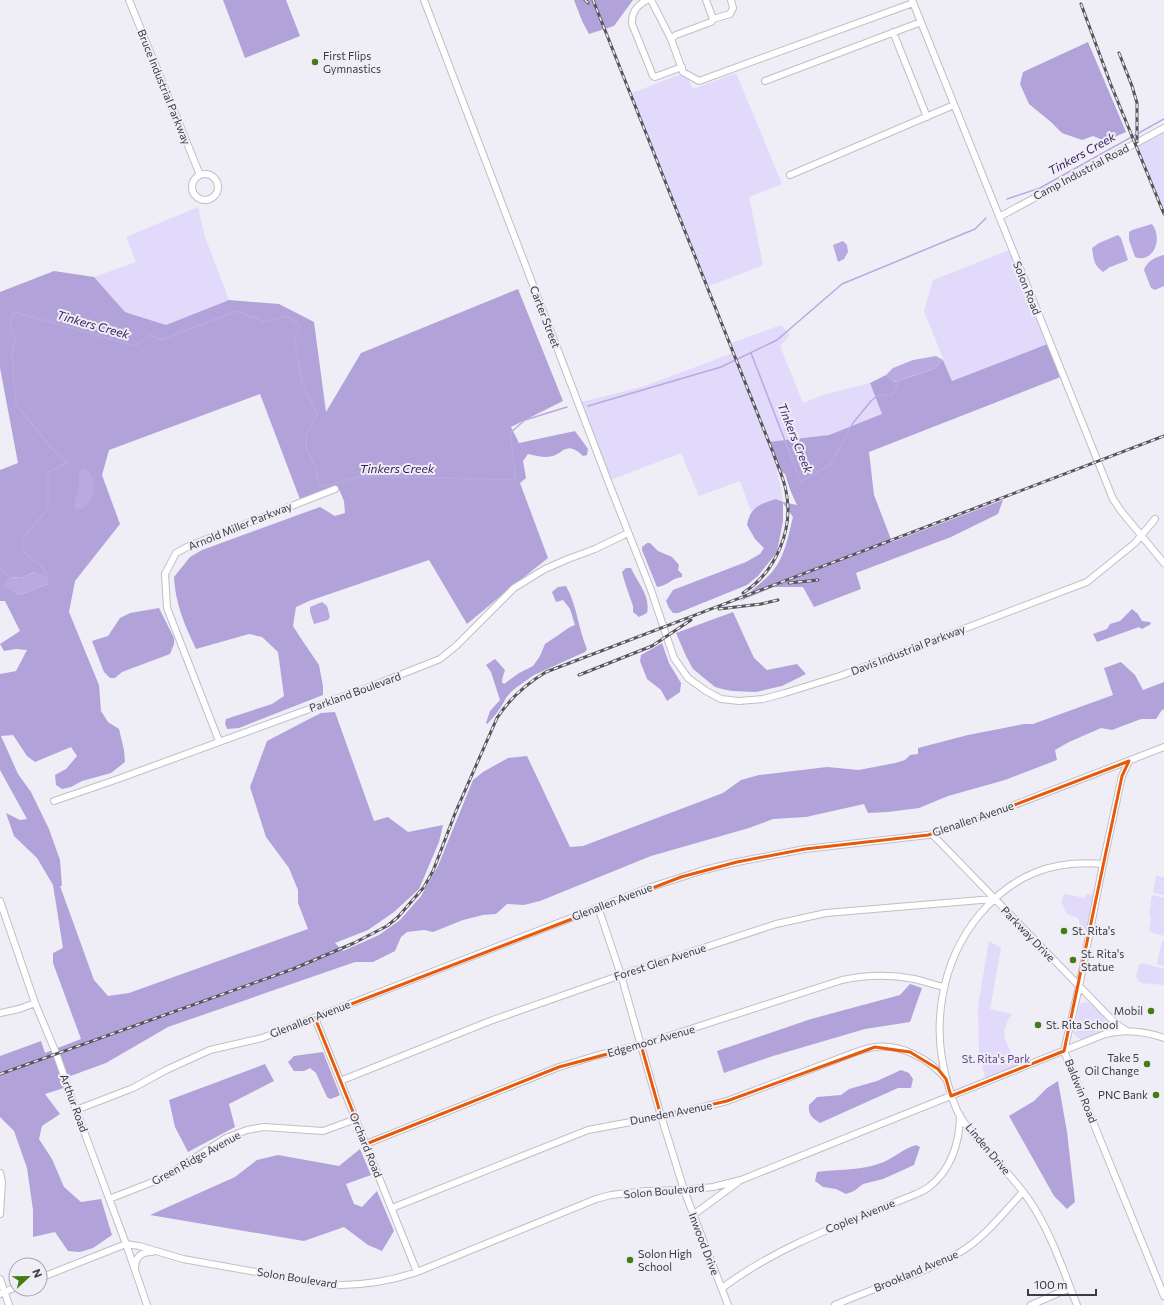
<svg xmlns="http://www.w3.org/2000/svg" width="1164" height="1305" font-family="Commissioner,sans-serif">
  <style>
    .green { fill: #e1dafa }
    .forest { fill: #b1a3da; fill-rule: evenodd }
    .water { fill: #b8a9e1 }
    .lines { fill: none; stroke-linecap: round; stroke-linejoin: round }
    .stream { stroke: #b8a9e1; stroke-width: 1.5 }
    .minor-casing { stroke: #c0bec7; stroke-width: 8 }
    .minor { stroke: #fff; stroke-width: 6 }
    .rail-casing { stroke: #56555a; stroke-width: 3 }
    .rail { stroke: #efedf6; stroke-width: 1.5; stroke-dasharray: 4.5; stroke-linecap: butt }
    .marked { fill: none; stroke: #e8590c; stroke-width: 3; stroke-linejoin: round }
    .poi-dot { fill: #437c14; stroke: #efedf6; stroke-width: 1.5 }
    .labels { text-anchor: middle; stroke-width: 4; stroke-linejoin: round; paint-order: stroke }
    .poi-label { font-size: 11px; fill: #3c3b3f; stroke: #efedf6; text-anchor: start }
    .street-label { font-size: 11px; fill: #3c3b3f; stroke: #efedf6 }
    .park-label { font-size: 11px; fill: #5d478b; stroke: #efedf6 }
    .water-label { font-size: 12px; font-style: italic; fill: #321959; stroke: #efedf6 }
  </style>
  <rect width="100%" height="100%" fill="#efedf6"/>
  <path class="green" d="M736 73 782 184 749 197 763 265 707 287 630 93 638 91 680 74 688 78 693 89Z
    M1164 128V214L1136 143Z
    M198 207 205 237 229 300 166 325 125 312 94 277 136 262 126 237Z
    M1012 249 1050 343 952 381 924 311 933 280Z
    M781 325 790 335 780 346 803 403 826 394 870 383 883 414 829 435 769 442 780 471H777L781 488 783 502 762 504 751 511 740 481 699 496 681 453 608 481 578 403 645 386 733 353 729 344Z
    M1156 876 1164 877V895L1153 893Z
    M1064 894 1085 898 1086 894 1093 895 1086 929 1081 928 1078 918 1067 914 1061 902Z
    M1152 895 1164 898V936L1153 933 1149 930 1151 916 1149 914Z
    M989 941 1001 948 990 1009 1012 1014C994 1039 1013 1046 1017 1069L986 1081 979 1053 978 1006Z
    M1162 941H1164V966L1157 964Z
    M1142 963 1164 969V985L1141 983 1136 977 1139 965Z
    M1085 1002C1095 1003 1106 1019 1110 1028L1082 1039C1077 1039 1076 1036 1073 1032L1080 1004Z"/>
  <path class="forest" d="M223 0H286L300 36 245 58Z
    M574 0H633L614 26 589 34 582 21Z
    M1088 42 1126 132 1105 141 1093 136 1082 140 1062 133 1051 122 1029 104 1020 84 1023 72Z
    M54 271 94 277 125 312 166 325 229 300 279 304 314 322 326 412 361 353 518 289 563 401 511 427 519 443 575 431 588 449 587 455 583 456C564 438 564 457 546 457 541 457 534 455 528 454L523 461 526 478 520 483 548 558 509 589 467 624 429 560 309 601 296 607 293 626 302 640 319 665 323 686V695L239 728 227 729 225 723 226 719 272 704 284 696 278 652 262 637 249 634 196 649C185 626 175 603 174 577L190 557 202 550 320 507 335 516 345 513 344 501 338 487 301 502 260 394 109 450 102 475 120 524 75 581 69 612 99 685 101 711 108 722 119 729 124 750 125 762 111 773 82 781 71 787 62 789 56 785 55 775 66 769 77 756 71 747 35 762 27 756 13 735 1 736 18 774 31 792 49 829 60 860 62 886H60L94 980 108 996 129 993 308 929 298 903V890L289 868 266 837 250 787 267 741 311 718 321 713 335 712 374 821 388 817 408 832 443 825 439 842 419 889 394 912 368 930 335 943 343 951 379 935 400 920 421 896 438 866 473 780 483 772 508 758 527 756 570 847 583 846 723 793 741 780 759 775 827 767 859 770 895 763 905 760 910 755 918 754V748L968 735 1024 724H1033L1113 695 1104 668 1121 662 1135 675 1143 690 1164 682V709L1162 710 1156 719H1141L1112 730 1101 728 1069 742 1055 750 1057 760 1005 780 948 796 919 808 888 812 868 813 864 804 806 817 773 819 749 828 651 856 540 901 524 905 507 904 496 914 483 915 463 920 433 932 424 930 407 932 401 937 395 951 373 962H355L168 1027 106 1063 65 1078 67 1087 45 1094 60 1114 42 1126 39 1139 52 1159 64 1187 81 1202 101 1199 112 1235 93 1248 80 1252 68 1251 55 1232 33 1237V1210L27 1168 14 1131 0 1117V1056L41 1041 45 1053 81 1039 53 963V953L63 948 53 885 37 858 14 836 6 813 20 820 27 819 0 770V674L16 671 27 650 16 649 4 651 0 644 20 631 5 601H0V470L18 463 0 368V292ZM34 572 48 584 19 595 4 585 11 577 21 578Z
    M1050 343 1063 376 869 452 874 495 892 542 1003 500 998 514 951 537 856 573 861 589 814 607 803 587H774L740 601C750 591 763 582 772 572 785 557 788 536 793 517L783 503V521L777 552 758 576 747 585 678 613H673L669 608 666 601 673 590 746 562 760 554 764 548 755 539 747 525C750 507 760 504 776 499L783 502 797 505 791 492 785 474 780 471 768 442 829 435 882 414 870 383 886 375 894 382 934 369 943 360 952 381Z
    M647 543H650L658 551 672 557 679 565 678 570 682 574V577C672 578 667 586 657 587L642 550V547Z
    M626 568H631C637 582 651 596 647 613L639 617 633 612V606L625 583 622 572Z
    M566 586C577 605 578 628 587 649L585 652 534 675C526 681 511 690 506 698 502 706 494 718 487 724L486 723 490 711 500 700 491 672 486 665 495 659 505 670C504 674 502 677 502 682L504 684 519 673 533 666 540 656 545 644 570 627 575 625 570 609 563 600 556 602 552 592 558 587Z
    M159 608 174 638V644L170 654 122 672 115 678H110L104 672 92 641 108 636 120 618 130 613Z
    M1132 609 1138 614 1142 621 1150 622 1151 624 1142 629 1139 627 1097 642 1093 634 1107 629 1110 624 1120 621Z
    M733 612 754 658 767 670 797 664 806 674 782 686 756 692 732 691 722 689 715 687 693 669 686 656 676 633Z
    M662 643 669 663 681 683 680 692 667 701 661 690 647 679 640 661 641 655Z
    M910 984 922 988 910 1022 865 1029 773 1056 724 1073 717 1051 811 1019 900 995Z
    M323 1052 340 1095 336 1097 330 1099 327 1097 316 1073 310 1068 304 1071H294L288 1062 294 1056Z
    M265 1064 274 1081 229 1104 235 1127 188 1152 175 1127 169 1100Z
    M901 1070 909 1073 913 1079 911 1088H898L820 1123C812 1118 808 1115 809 1105L817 1097 841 1095 849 1089 877 1081Z
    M1058 1081 1067 1132 1075 1202 1067 1209 1054 1196 1009 1116 1034 1101 1047 1088Z
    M916 1145 920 1147 914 1165 883 1179 863 1184 854 1191 846 1194 836 1189 823 1187 815 1181 817 1172C837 1169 858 1171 878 1164 892 1160 902 1149 916 1145Z
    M360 1149 371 1175 346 1184 354 1204 362 1207 377 1191 394 1231 382 1251 368 1245 344 1227 304 1241 150 1215 235 1177 257 1160 278 1155 339 1166Z"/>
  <path class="water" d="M1152 224C1164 240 1152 264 1135 257L1129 240V232L1132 230Z
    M1118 235 1121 238 1128 260 1126 261 1110 267 1103 272C1093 264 1094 260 1092 248L1099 243Z
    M843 241 847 245 848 252 844 259 838 262 833 245Z
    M1164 255V286L1155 290 1151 288 1144 270C1147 261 1155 257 1164 255Z
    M936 356 943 360 934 369 893 382 886 375 893 368 913 360Z
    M83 469 89 471C92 477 95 483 94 490 93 500 86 511 75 509 73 499 78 495 79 485 79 480 78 477 80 472Z
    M34 572 48 577V584L19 595 3 585 11 577 21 578Z
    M322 602 327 606 330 617 328 620 314 624 310 612V607Z"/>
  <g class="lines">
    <path class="stream" d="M1007 199 1040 188 1164 119
      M751 353 801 482 830 465 853 423 871 401 877 396 892 395 900 379
      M588 406 721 367 777 340 842 284 975 229 986 218
      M0 569 11 577
      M48 577 41 566 23 551V539L48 508V473L68 462 52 449 16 404 12 352 15 340 10 324 14 312 136 346 150 335 161 340 237 311 265 322 287 316 300 326 294 338 302 382 317 414 306 435V448L316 468 319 487 363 476 516 480 510 433 525 420 567 407"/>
    <defs>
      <path id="minor" d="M129 0 200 175
        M424 0 608 481 651 590 674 658 688 678 706 691 721 699 739 701 763 699 785 693 840 676 1087 582 1135 543 1155 519
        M647 0C637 5 631 12 632 24L653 76 655 77 682 67
        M651 0 671 39
        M706 0 713 19
        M731 0 733 8 730 14 713 19 711 22 676 35 671 39 683 72 699 81 913 3
        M912 0 1113 499 1121 511 1164 563
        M893 32 927 117
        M765 81 921 22
        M192 187a13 13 0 1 1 26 0a13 13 0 1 1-26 0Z
        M790 175 954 105
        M999 217 1164 128
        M219 741 167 608 165 574 176 553 189 546 335 489
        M1129 761 1122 776 1103 864 1079 987 1064 1051 1164 1296
        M54 801 118 779 372 686 440 659 456 646 514 588 545 569 568 559 595 549 628 533
        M932 834 1115 1023 1127 1031
        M0 901 35 1003 56 1053 76 1110 126 1244 147 1305
        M598 907 621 975 661 1116 684 1190 728 1305
        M0 1013 19 1009 35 1003
        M315 1018 417 1272
        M340 1081 490 1021 621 975 776 924 826 913 993 899
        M76 1110 133 1088 166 1070 210 1050 262 1038 651 887 704 870 737 862 805 849 928 835 973 821 1164 747
        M366 1144 559 1067 595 1056 641 1045 842 980C866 975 889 974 914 979 924 981 934 985 944 987
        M0 1173 2 1182 0 1214
        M109 1199 163 1178 226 1138 247 1130 264 1127 323 1131 356 1119
        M392 1208 588 1130 679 1113 727 1101 856 1052C862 1050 869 1048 875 1047 901 1044 930 1059 946 1079
        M693 1215 738 1182
        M126 1244 139 1246 183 1259 329 1285C360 1286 388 1282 417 1272L596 1199 611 1195 646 1191 684 1190 713 1187 741 1180 1105 1034C1125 1029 1144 1031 1164 1038
        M135 1269C135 1258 140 1252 152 1252
        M40 1278 126 1244
        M0 1279 9 1305
        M722 1288C781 1244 848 1222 916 1194 920 1192 925 1190 929 1187 951 1170 960 1142 960 1115
        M0 1294 16 1287
        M835 1305C877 1286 923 1275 962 1251 986 1236 1004 1212 1023 1192
        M1031 1305 1070 1288
        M1077 1305C1063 1270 1051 1232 1029 1200 1009 1170 979 1147 960 1116 955 1108 952 1097 949 1088 930 1029 940 962 980 914 1014 874 1052 860 1103 864"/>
    </defs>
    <use href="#minor" class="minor-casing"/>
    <use href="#minor" class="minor"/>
    <defs>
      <path id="rail" d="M585 0 588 3
        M593 0 774 455C778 467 784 479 786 491 794 529 776 572 743 593
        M1081 4 1111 85 1164 214
        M1119 53 1132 86 1137 103V142
        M789 583 818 580
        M719 609 761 604 778 600
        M579 675 652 646 691 620
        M0 1074 293 969 354 943 387 926 398 917 424 887 433 871 456 811 497 718C510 698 526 684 546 672L1164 436"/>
    </defs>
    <use href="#rail" class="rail-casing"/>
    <use href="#rail" class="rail"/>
  </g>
  <path class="marked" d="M1129 761 1122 776 1064 1051 951 1096 946 1079 938 1069 910 1052 875 1047 727 1101 661 1116 641 1045 559 1067 366 1144 315 1018 681 877 737 862 805 849 928 835 973 821Z"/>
  <g class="poi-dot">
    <circle cx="315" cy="62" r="4"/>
    <circle cx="1064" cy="931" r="4"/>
    <circle cx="1073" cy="960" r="4"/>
    <circle cx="1151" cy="1011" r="4"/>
    <circle cx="1038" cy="1025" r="4"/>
    <circle cx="1147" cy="1064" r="4"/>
    <circle cx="1156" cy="1095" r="4"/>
    <circle cx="630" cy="1260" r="4"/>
  </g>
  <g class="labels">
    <g class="poi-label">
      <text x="323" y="60">First Flips<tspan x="323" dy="13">Gymnastics</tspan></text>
      <text x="1072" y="935">St. Rita's</text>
      <text x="1081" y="958">St. Rita's<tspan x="1081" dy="13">Statue</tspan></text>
      <text x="1143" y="1015" text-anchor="end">Mobil</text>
      <text x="1046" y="1029">St. Rita School</text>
      <text x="1139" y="1062" text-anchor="end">Take 5<tspan x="1139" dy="13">Oil Change</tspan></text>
      <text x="1148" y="1099" text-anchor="end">PNC Bank</text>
      <text x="638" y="1258">Solon High<tspan x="638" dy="13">School</tspan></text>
    </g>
    <g class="street-label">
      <text transform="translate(164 87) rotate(68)" y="4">Bruce Industrial Parkway</text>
      <text transform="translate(1081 172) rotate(-28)" y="4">Camp Industrial Road</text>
      <text transform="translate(1027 288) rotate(68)" y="4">Solon Road</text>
      <text transform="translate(545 317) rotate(69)" y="4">Carter Street</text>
      <text transform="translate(240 526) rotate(-22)" y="4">Arnold Miller Parkway</text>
      <text transform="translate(908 650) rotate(-21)" y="4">Davis Industrial Parkway</text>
      <text transform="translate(355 692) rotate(-20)" y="4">Parkland Boulevard</text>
      <text transform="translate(973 819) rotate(-19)" y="4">Glenallen Avenue</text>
      <text transform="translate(612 902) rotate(-21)" y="4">Glenallen Avenue</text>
      <text transform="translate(1028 934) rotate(46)" y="4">Parkway Drive</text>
      <text transform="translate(660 962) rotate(-18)" y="4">Forest Glen Avenue</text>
      <text transform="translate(310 1019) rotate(-21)" y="4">Glenallen Avenue</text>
      <text transform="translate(651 1041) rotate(-16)" y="4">Edgemoor Avenue</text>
      <text transform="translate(1081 1091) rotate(68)" y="4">Baldwin Road</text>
      <text transform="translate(74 1103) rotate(70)" y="4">Arthur Road</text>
      <text transform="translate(671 1113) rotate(-11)" y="4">Duneden Avenue</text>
      <text transform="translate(366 1145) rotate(68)" y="4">Orchard Road</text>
      <text transform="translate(988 1149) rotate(50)" y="4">Linden Drive</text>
      <text transform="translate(196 1158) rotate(-29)" y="4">Green Ridge Avenue</text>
      <text transform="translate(664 1191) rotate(-5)" y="4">Solon Boulevard</text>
      <text transform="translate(860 1216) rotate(-22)" y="4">Copley Avenue</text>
      <text transform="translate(704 1244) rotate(69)" y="4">Inwood Drive</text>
      <text transform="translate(916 1271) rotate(-23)" y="4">Brookland Avenue</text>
      <text transform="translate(297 1278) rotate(9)" y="4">Solon Boulevard</text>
    </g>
    <g class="park-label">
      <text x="996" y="1063">St. Rita's Park</text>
    </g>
    <g class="water-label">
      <text transform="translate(1082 154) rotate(-29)" y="4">Tinkers Creek</text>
      <text transform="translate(93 325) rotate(16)" y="4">Tinkers Creek</text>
      <text transform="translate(795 438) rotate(68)" y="4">Tinkers Creek</text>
      <text x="397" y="473">Tinkers Creek</text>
    </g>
  </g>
  <g transform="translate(28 1277) rotate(68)"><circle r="19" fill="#efedf6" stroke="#a7a6ad"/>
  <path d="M0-3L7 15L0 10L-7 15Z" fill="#437c14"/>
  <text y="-6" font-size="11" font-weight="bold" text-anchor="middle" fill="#3c3b3f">N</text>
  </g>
  <path d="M1028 1289v6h68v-6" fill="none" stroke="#3c3b3f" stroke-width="2"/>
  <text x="1034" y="1289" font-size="12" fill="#3c3b3f" stroke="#efedf6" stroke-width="3" paint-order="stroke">100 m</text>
</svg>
